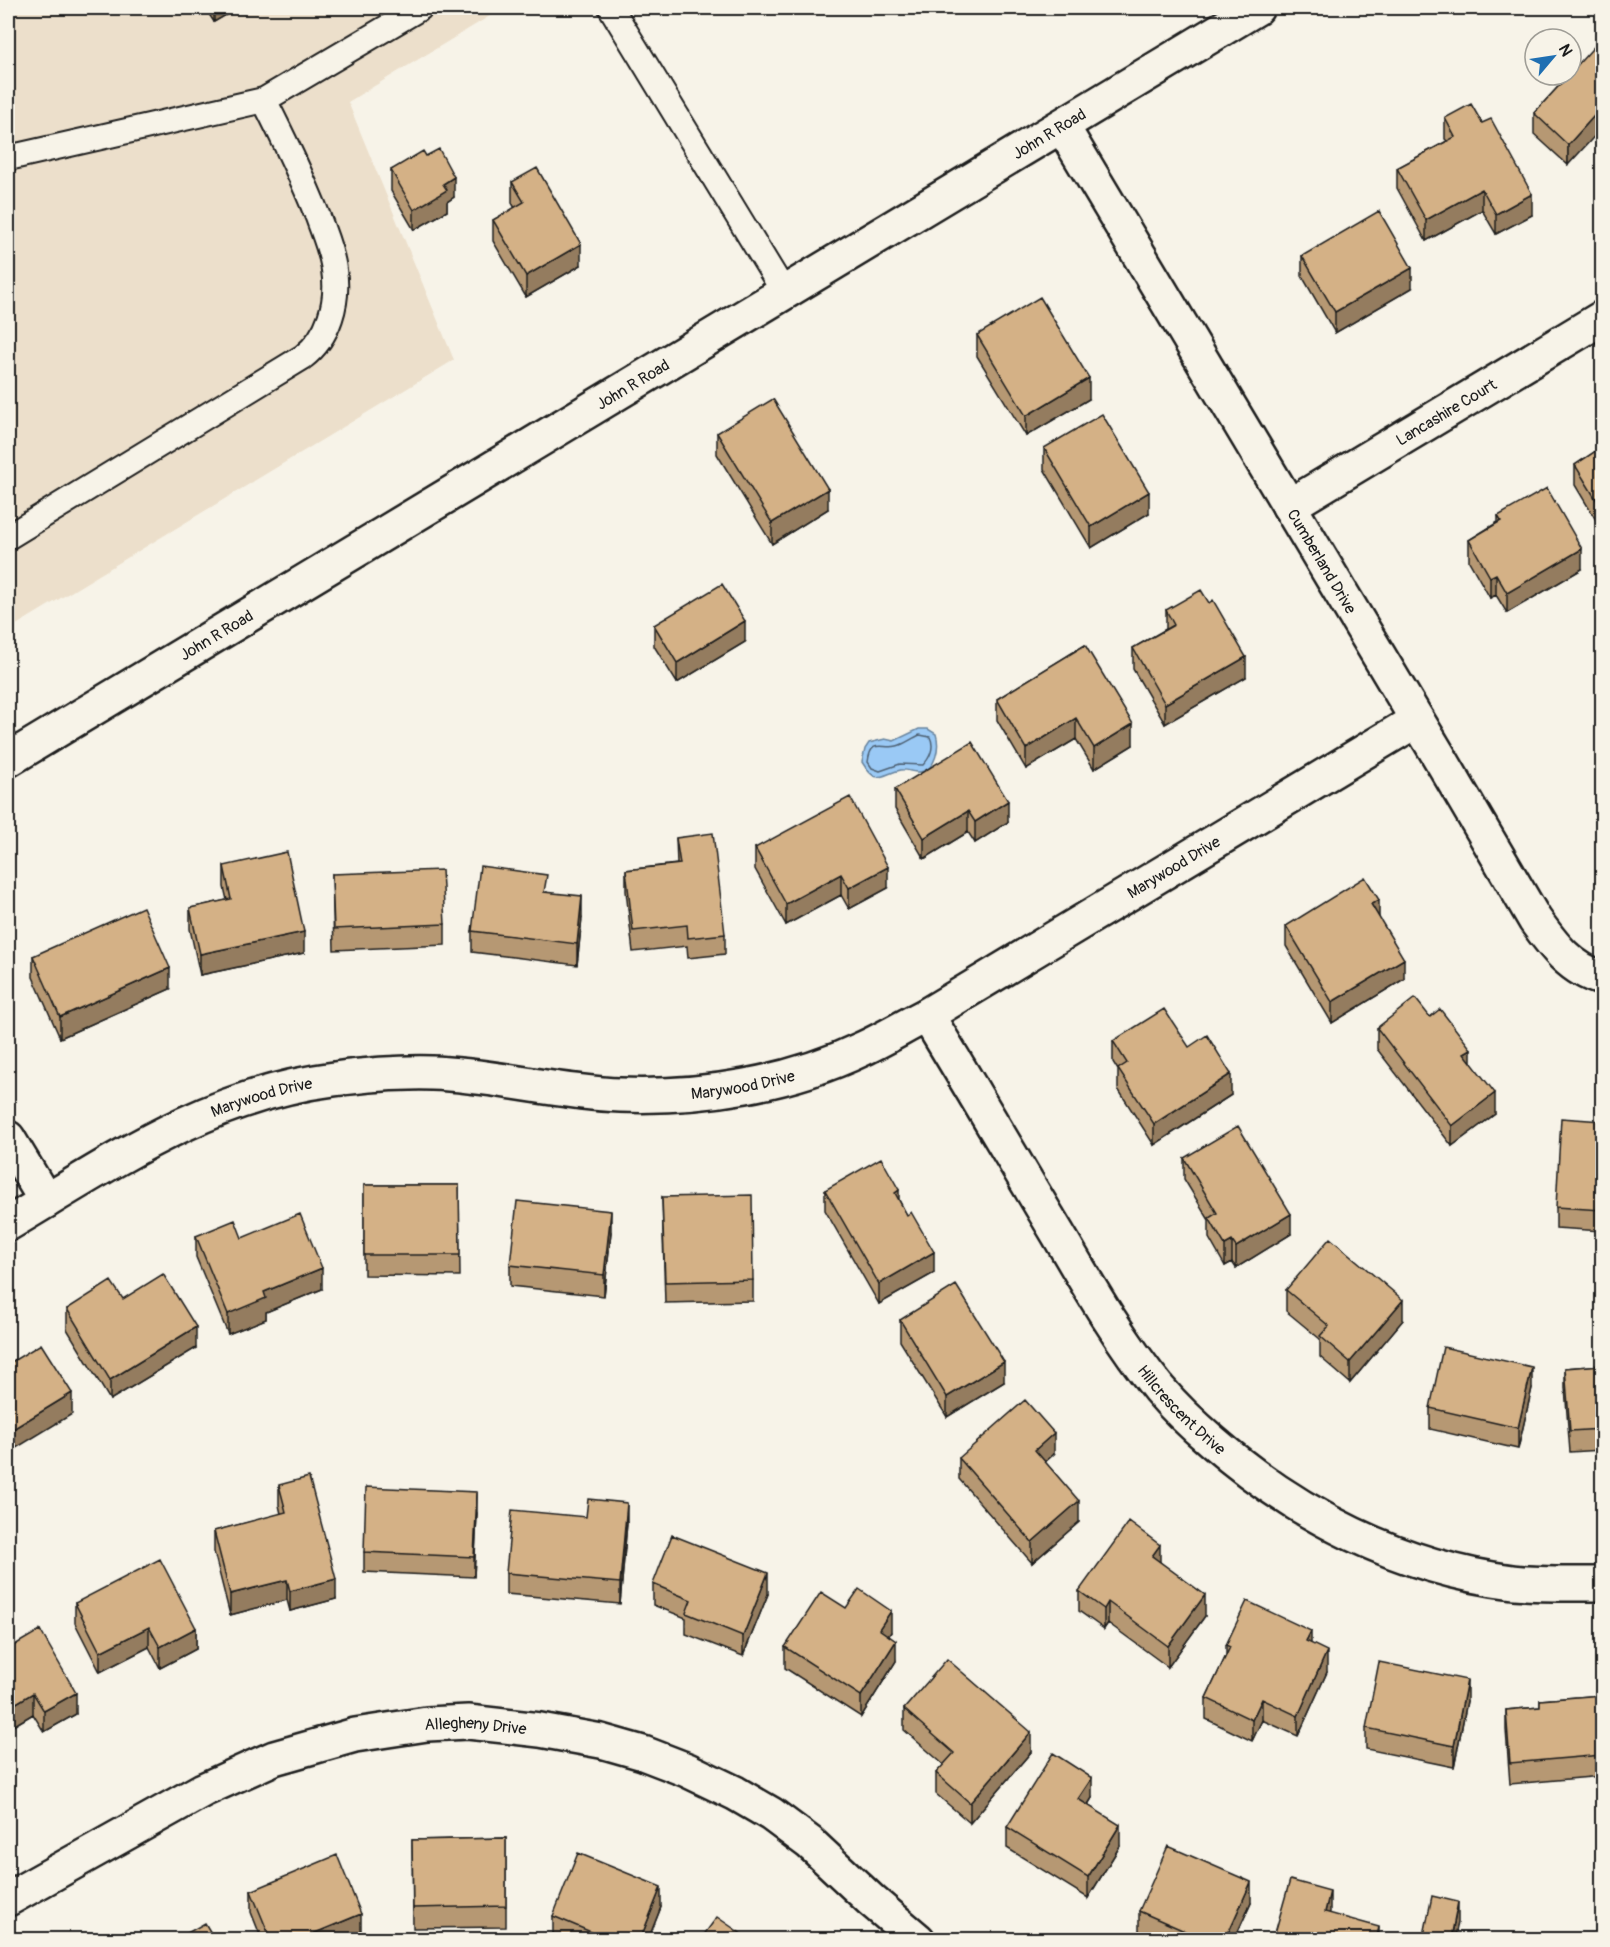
<svg xmlns="http://www.w3.org/2000/svg" width="1610" height="1947" font-family="Pangolin,sans-serif">
  <style>
    .built { fill: #ecdfcb }
    .water { fill: #9ac9f5; stroke: #68849e; stroke-width: 1.5 }
    .lines { fill: none; stroke-linecap: round; stroke-linejoin: round }
    .shore { stroke: #4e6173; stroke-width: 1.5 }
    .service-casing { stroke: #1c1c1c; stroke-width: 28 }
    .minor-casing { stroke: #1c1c1c; stroke-width: 38 }
    .secondary-casing { stroke: #1c1c1c; stroke-width: 38 }
    .service { stroke: #f7f3e8; stroke-width: 24 }
    .minor { stroke: #f7f3e8; stroke-width: 33 }
    .secondary { stroke: #f7f3e8; stroke-width: 33 }
    .wall { fill: #b69873; stroke: #1c1c1c; stroke-width: 1.5 }
    .shaded-wall { fill: #947c5e; stroke: #1c1c1c; stroke-width: 1.5 }
    .building { fill: #d4b186; stroke: #1c1c1c; stroke-width: 1.5 }
    .labels { text-anchor: middle; stroke-width: 4.5; stroke-linejoin: round; paint-order: stroke }
    .street-label { font-size: 16px; fill: #1c1c1c; stroke: #f7f3e8 }
  </style>
  <rect width="100%" height="100%" fill="#f7f3e8"/>
  <filter id="ink" filterUnits="userSpaceOnUse"><feTurbulence type="fractalNoise" baseFrequency=".0167" numOctaves="2"/><feDisplacementMap in="SourceGraphic" scale="12" xChannelSelector="R" yChannelSelector="G"/><feConvolveMatrix kernelMatrix="1 2 1 2 8 2 1 2 1" color-interpolation-filters="sRGB"/></filter>
  <g filter="url(#ink)">
    <path class="built" d="M8 8H503L348 102 454 360 8 630Z"/>
    <path class="water" d="M919 729H928L936 734C940 747 936 770 920 772 913 773 908 769 901 770 881 774 877 787 862 762L865 749 869 743 885 739 894 741Z"/>
    <g class="lines">
      <path class="shore" d="M920 735 930 737C935 747 930 758 923 765L900 764 880 771 872 768 868 762C871 737 883 750 897 746 905 744 912 738 920 735Z"/>
      <defs>
        <path id="service" d="M611 8 784 292
          M8 158 264 100 420 8
          M8 537 303 357C329 337 339 302 334 270 332 252 324 234 318 217 302 177 284 139 264 100"/>
        <g id="minor">
          <path id="s1" d="M1062 126 1443 763 1535 920C1553 945 1571 970 1602 978"/>
          <path id="s2" d="M1289 506 1602 318"/>
          <path id="s3" d="M927 1015C971 1087 1014 1161 1058 1234 1089 1287 1120 1341 1159 1389 1175 1408 1193 1425 1213 1442 1297 1515 1401 1568 1513 1582 1542 1585 1573 1584 1602 1584"/>
          <path d="M8 1138 46 1201"/>
          <path id="s4" d="M8 1224C114 1161 208 1095 334 1079 366 1075 399 1072 432 1073 495 1075 557 1093 620 1095 701 1098 789 1084 862 1049 884 1039 905 1026 927 1015L1417 720"/>
          <path id="s5" d="M8 1899 203 1790 274 1758 355 1735 427 1724 468 1722 540 1730 601 1741 643 1753 687 1770 735 1793 771 1814 810 1843 872 1901 918 1940"/>
        </g>
        <g id="secondary">
          <path id="s6" d="M8 760 1257 8"/>
        </g>
      </defs>
      <use href="#service" class="service-casing"/>
      <use href="#minor" class="minor-casing"/>
      <use href="#secondary" class="secondary-casing"/>
      <use href="#service" class="service"/>
      <use href="#minor" class="minor"/>
      <use href="#secondary" class="secondary"/>
    </g>
    <path class="wall" d="M205 8H238L214 22Z
      M1569 75 1568 165 1534 134V113Z
      M1445 118 1532 215 1496 234 1482 210 1426 241 1397 188V168L1447 141 1445 139Z
      M426 156 454 197 447 202V211L414 230 391 191V170Z
      M512 182 581 265 526 297 493 241V220L515 208 512 203Z
      M1302 256 1412 288 1335 333 1302 276Z
      M977 335 1089 399 1026 436 977 356Z
      M717 433 828 509 772 544 717 454Z
      M1602 447V530L1575 485V465Z
      M1044 448 1149 513 1091 548 1044 469Z
      M1498 516 1582 569 1507 613 1496 595 1490 598 1469 561V540L1498 522Z
      M1166 610 1246 677 1165 724 1133 669V648L1166 629Z
      M654 625 745 642 677 683 654 646Z
      M1085 645 1133 745 1094 769 1076 739 1026 769 997 720V699Z
      M895 789 1008 822 975 843 968 832 924 859 895 809Z
      M676 838 725 934V954L688 958 687 946 633 952 626 891V870L677 864Z
      M755 848 888 888 849 909 841 895 786 925 755 869Z
      M224 866 304 953 200 975 190 929V908L227 900 224 887Z
      M332 874 445 924V945L334 950Z
      M547 892 582 917 577 965 472 952V931Z
      M1379 918 1404 979 1332 1023 1286 946V926Z
      M33 956 170 989 60 1038 33 977Z
      M1430 1017 1471 1062 1495 1114 1452 1146 1377 1049V1028Z
      M1113 1041 1189 1047 1231 1095 1154 1145 1118 1089V1070L1113 1062Z
      M1602 1121V1231L1556 1228V1207Z
      M1184 1158 1291 1234 1236 1268 1232 1262 1225 1266 1209 1238V1220L1184 1179Z
      M364 1185H459L460 1276 364 1275Z
      M825 1190 899 1200 907 1215 934 1273 879 1304 825 1210Z
      M662 1197 753 1280V1301L665 1303Z
      M611 1232 604 1296 510 1286V1265Z
      M196 1236 242 1238 322 1289 266 1312V1319L228 1334 196 1257Z
      M1286 1290 1403 1320 1350 1383 1320 1357V1339L1286 1311Z
      M123 1299 196 1348 110 1400 67 1329V1309Z
      M900 1320 1004 1382 947 1417 900 1341Z
      M1602 1365V1450L1570 1452 1565 1388V1368Z
      M1532 1388 1518 1449 1430 1429V1408Z
      M1054 1454 1045 1462 1079 1522 1032 1563 959 1479V1458Z
      M279 1485 336 1599 290 1611 287 1600 230 1615 214 1552V1531L281 1514 279 1505Z
      M477 1513 474 1577 364 1572V1552Z
      M586 1517 627 1523 620 1604 506 1594V1573Z
      M1160 1562 1205 1616 1168 1667 1108 1623 1104 1629 1079 1611V1591Z
      M653 1584 768 1594 743 1656 686 1634V1618L653 1605Z
      M75 1603 196 1628V1649L160 1668 149 1647 100 1672 75 1623Z
      M846 1608 891 1632 889 1636 896 1661 861 1717 785 1668V1647Z
      M40 1630 76 1714 44 1732 33 1714 8 1729Z
      M1311 1644 1327 1672 1298 1736 1262 1720 1252 1741 1206 1719V1698L1226 1656V1645Z
      M1602 1695V1776L1510 1784 1506 1730V1710L1540 1707V1700Z
      M1467 1701 1454 1767 1366 1749V1728Z
      M904 1709 1031 1752 970 1823 936 1794V1773L944 1765 904 1730Z
      M1092 1798 1088 1805 1120 1846 1088 1898 1007 1848V1827Z
      M506 1838V1927L413 1928 412 1840Z
      M251 1891 361 1935 349 1940H262L251 1912Z
      M1251 1903 1234 1940H1158L1139 1931V1911Z
      M661 1907 648 1940H559L553 1937V1916Z"/>
    <path class="shaded-wall" d="M214 8H238L214 22Z
      M1602 107V128L1568 165V145Z
      M454 177V197L447 202V211L414 230V210L443 184Z
      M1482 189V210L1426 241V220Z
      M1532 194V215L1496 234V214Z
      M581 244V265L526 297V276Z
      M1412 268V288L1335 333V312Z
      M1089 378V399L1026 436V416Z
      M828 489V509L772 544V523Z
      M1149 492V513L1091 548V527Z
      M1582 549V569L1507 613V593Z
      M1496 574V595L1490 598V577Z
      M745 621V642L677 683V663Z
      M1246 657V677L1165 724V704Z
      M1076 718V739L1026 769V749Z
      M1133 724V745L1094 769V748Z
      M1008 801V822L975 843V822Z
      M968 811V832L924 859V838Z
      M888 867V888L849 909V888Z
      M841 874V895L786 925V904Z
      M582 896V917L577 965V944Z
      M1379 900V921L1371 904Z
      M304 932V953L200 975V954Z
      M1404 959V979L1332 1023V1002Z
      M170 968V989L60 1038V1017Z
      M1471 1049V1069L1464 1053Z
      M1231 1074V1095L1154 1145V1124Z
      M1495 1093V1114L1452 1146V1126Z
      M899 1190V1211L895 1193Z
      M611 1211V1232L604 1296V1275Z
      M1291 1214V1234L1236 1268V1247Z
      M1232 1241V1262L1225 1266V1245Z
      M934 1252V1273L879 1304V1284Z
      M322 1268V1289L266 1312V1319L228 1334V1314L264 1292Z
      M1403 1300V1320L1350 1383V1362Z
      M196 1327V1348L110 1400V1380Z
      M1004 1362V1382L947 1417V1397Z
      M1532 1367V1388L1518 1449V1428Z
      M72 1393V1414L8 1453V1432Z
      M1054 1433V1454L1035 1471V1450Z
      M477 1492V1513L474 1577V1557Z
      M1079 1501V1522L1032 1563V1542Z
      M627 1503V1523L620 1604V1583Z
      M1160 1545V1565L1152 1556Z
      M768 1573V1594L743 1656V1636Z
      M336 1579V1599L290 1611V1591Z
      M287 1580V1600L230 1615V1594Z
      M1205 1595V1616L1168 1667V1646Z
      M1108 1602V1623L1104 1629V1609Z
      M891 1611V1632L879 1650V1629Z
      M149 1627V1647L100 1672V1652Z
      M196 1628V1649L160 1668V1647Z
      M1311 1631V1651L1306 1641Z
      M896 1641V1661L861 1717V1696Z
      M1327 1651V1672L1298 1736V1716Z
      M1467 1680V1701L1454 1767V1746Z
      M33 1693V1714L8 1729V1708Z
      M76 1693V1714L44 1732V1711Z
      M1262 1699V1720L1252 1741V1720Z
      M1031 1732V1752L970 1823V1803Z
      M1092 1778V1798L1078 1820V1799Z
      M1120 1825V1846L1088 1898V1877Z
      M1251 1882V1903L1234 1940H1225Z
      M661 1887V1907L648 1940H640Z
      M1330 1891V1912L1325 1933V1912Z
      M1458 1902V1923L1454 1940H1451Z
      M361 1914V1935L349 1940H298Z
      M1379 1927V1940H1376Z"/>
    <path class="building" d="M1602 38V107L1568 145 1534 113 1569 75H1571V72Z
      M1471 104 1482 123 1491 119 1532 194 1496 214 1482 189 1426 220 1397 168 1455 137 1445 118Z
      M439 149 454 177 443 184 447 190 414 210 391 170 423 151 426 156Z
      M537 168 581 244 526 276 493 220 524 202 512 182Z
      M1379 211 1412 268 1335 312 1302 256Z
      M1040 297 1089 378 1026 416 977 335Z
      M773 399 828 489 772 523 717 433Z
      M1102 414 1149 492 1091 527 1044 448Z
      M1602 447V509L1575 465Z
      M1547 488 1582 549 1507 593 1496 574 1490 577 1469 540 1501 521 1498 516Z
      M722 584 745 621 677 663 654 625Z
      M1201 590 1209 603 1213 600 1246 657 1165 704 1133 648 1174 625 1166 610Z
      M1085 645 1133 724 1094 748 1076 718 1026 749 997 699Z
      M972 742 1008 801 975 822 968 811 924 838 895 789Z
      M850 797 888 867 849 888 841 874 786 904 755 848Z
      M713 833 725 934 688 938 687 925 633 931 626 870 680 864 676 838Z
      M287 852 304 932 200 954 190 908 231 899 224 866Z
      M480 866 547 875 544 892 582 896 577 944 472 931Z
      M442 870 445 924 334 929 332 874Z
      M1365 877 1379 900 1371 904 1404 959 1332 1002 1286 926Z
      M143 907 170 968 60 1017 33 956Z
      M1415 998 1430 1017 1440 1009 1471 1049 1464 1053 1495 1093 1452 1126 1377 1028Z
      M1164 1009 1189 1047 1207 1035 1231 1074 1154 1124 1118 1069 1127 1063 1113 1041Z
      M1561 1118 1602 1121V1210L1556 1207Z
      M1238 1126 1291 1214 1236 1247 1232 1241 1225 1245 1216 1230 1209 1218 1217 1213 1184 1158Z
      M881 1158 899 1190 895 1193 907 1215 911 1212 934 1252 879 1284 825 1190Z
      M364 1185H459L460 1255H364Z
      M752 1195 753 1280 665 1282 662 1197Z
      M517 1201 611 1211 604 1275 510 1265Z
      M300 1214 322 1268 264 1292 266 1298 228 1314 196 1236 235 1220 242 1238Z
      M1330 1238 1403 1300 1350 1362 1320 1336 1329 1326 1286 1290Z
      M163 1274 196 1327 110 1380 67 1309 111 1281 123 1299Z
      M956 1285 1004 1362 947 1397 900 1320Z
      M41 1344 72 1393 8 1432V1364Z
      M1443 1347 1532 1367 1518 1428 1430 1408Z
      M1602 1365V1429L1570 1431 1565 1368Z
      M1025 1400 1054 1433 1035 1450 1079 1501 1032 1542 959 1458Z
      M309 1477 336 1579 290 1591 287 1580 230 1594 214 1531 286 1512 279 1485Z
      M366 1487 477 1492 474 1557 364 1552Z
      M588 1499 627 1503 620 1583 506 1573 512 1510 586 1517Z
      M1129 1522 1160 1545 1152 1556 1205 1595 1168 1646 1108 1602 1104 1609 1079 1591Z
      M672 1535 768 1573 743 1636 686 1613 691 1600 653 1584Z
      M160 1559 196 1628 160 1647 149 1627 100 1652 75 1603Z
      M859 1589 891 1611 879 1629 896 1641 861 1696 785 1647 821 1592 846 1608Z
      M1247 1601 1311 1631 1306 1641 1327 1651 1298 1716 1262 1699 1252 1720 1206 1698 1230 1647 1226 1645Z
      M40 1630 76 1693 44 1711 33 1693 8 1708V1649Z
      M947 1659 1031 1732 970 1803 936 1773 954 1753 904 1709Z
      M1379 1662 1467 1680 1454 1746 1366 1728Z
      M1602 1695V1755L1510 1763 1506 1710 1540 1707V1700Z
      M1053 1753 1092 1778 1078 1799 1120 1825 1088 1877 1007 1827Z
      M506 1838V1906L413 1908 412 1840Z
      M1168 1846 1251 1882 1225 1940H1205L1139 1911Z
      M578 1853 661 1887 640 1940H610L553 1916Z
      M337 1855 361 1914 298 1940H271L251 1891Z
      M1290 1880 1330 1891 1325 1912 1379 1927 1376 1940H1273Z
      M1432 1896 1458 1902 1451 1938 1459 1940H1423Z
      M717 1917 749 1939 748 1940H700Z
      M205 1923 215 1940H175Z
      M1602 1934V1940H1560V1935Z"/>
  </g>
  <g class="labels">
    <g class="street-label">
      <text dy="6" stroke="none"><textPath href="#s6" startOffset="1215">John R Road</textPath></text>
      <text dy="6" stroke="none"><textPath href="#s6" startOffset="729">John R Road</textPath></text>
      <text dy="6" stroke="none"><textPath href="#s2" startOffset="183">Lancashire Court</textPath></text>
      <text dy="6" stroke="none"><textPath href="#s1" startOffset="507">Cumberland Drive</textPath></text>
      <text dy="6" stroke="none"><textPath href="#s6" startOffset="243">John R Road</textPath></text>
      <text dy="6" stroke="none"><textPath href="#s4" startOffset="1257">Marywood Drive</textPath></text>
      <text dy="6" stroke="none"><textPath href="#s4" startOffset="771">Marywood Drive</textPath></text>
      <text dy="6" stroke="none"><textPath href="#s4" startOffset="285">Marywood Drive</textPath></text>
      <text dy="6" stroke="none"><textPath href="#s3" startOffset="471">Hillcrescent Drive</textPath></text>
      <text dy="6" stroke="none"><textPath href="#s5" startOffset="507">Allegheny Drive</textPath></text>
    </g>
  </g>
  <rect width="1610" height="1947" fill="none" stroke="#f7f3e8" stroke-width="30"/>
  <rect x="15" y="15" width="1580" height="1917" fill="none" stroke="#1c1c1c" stroke-width="2" filter="url(#ink)"/>
  <g transform="translate(1553 57) rotate(61)"><circle r="28" fill="#f7f3e8" stroke="#9f9d96" stroke-width="1.5"/>
  <path d="M0-4.5L10 22L0 15L-10 22Z" fill="#1f6fb2"/>
  <text y="-9" font-size="16" font-weight="bold" text-anchor="middle" fill="#1c1c1c">N</text>
  </g>
</svg>
